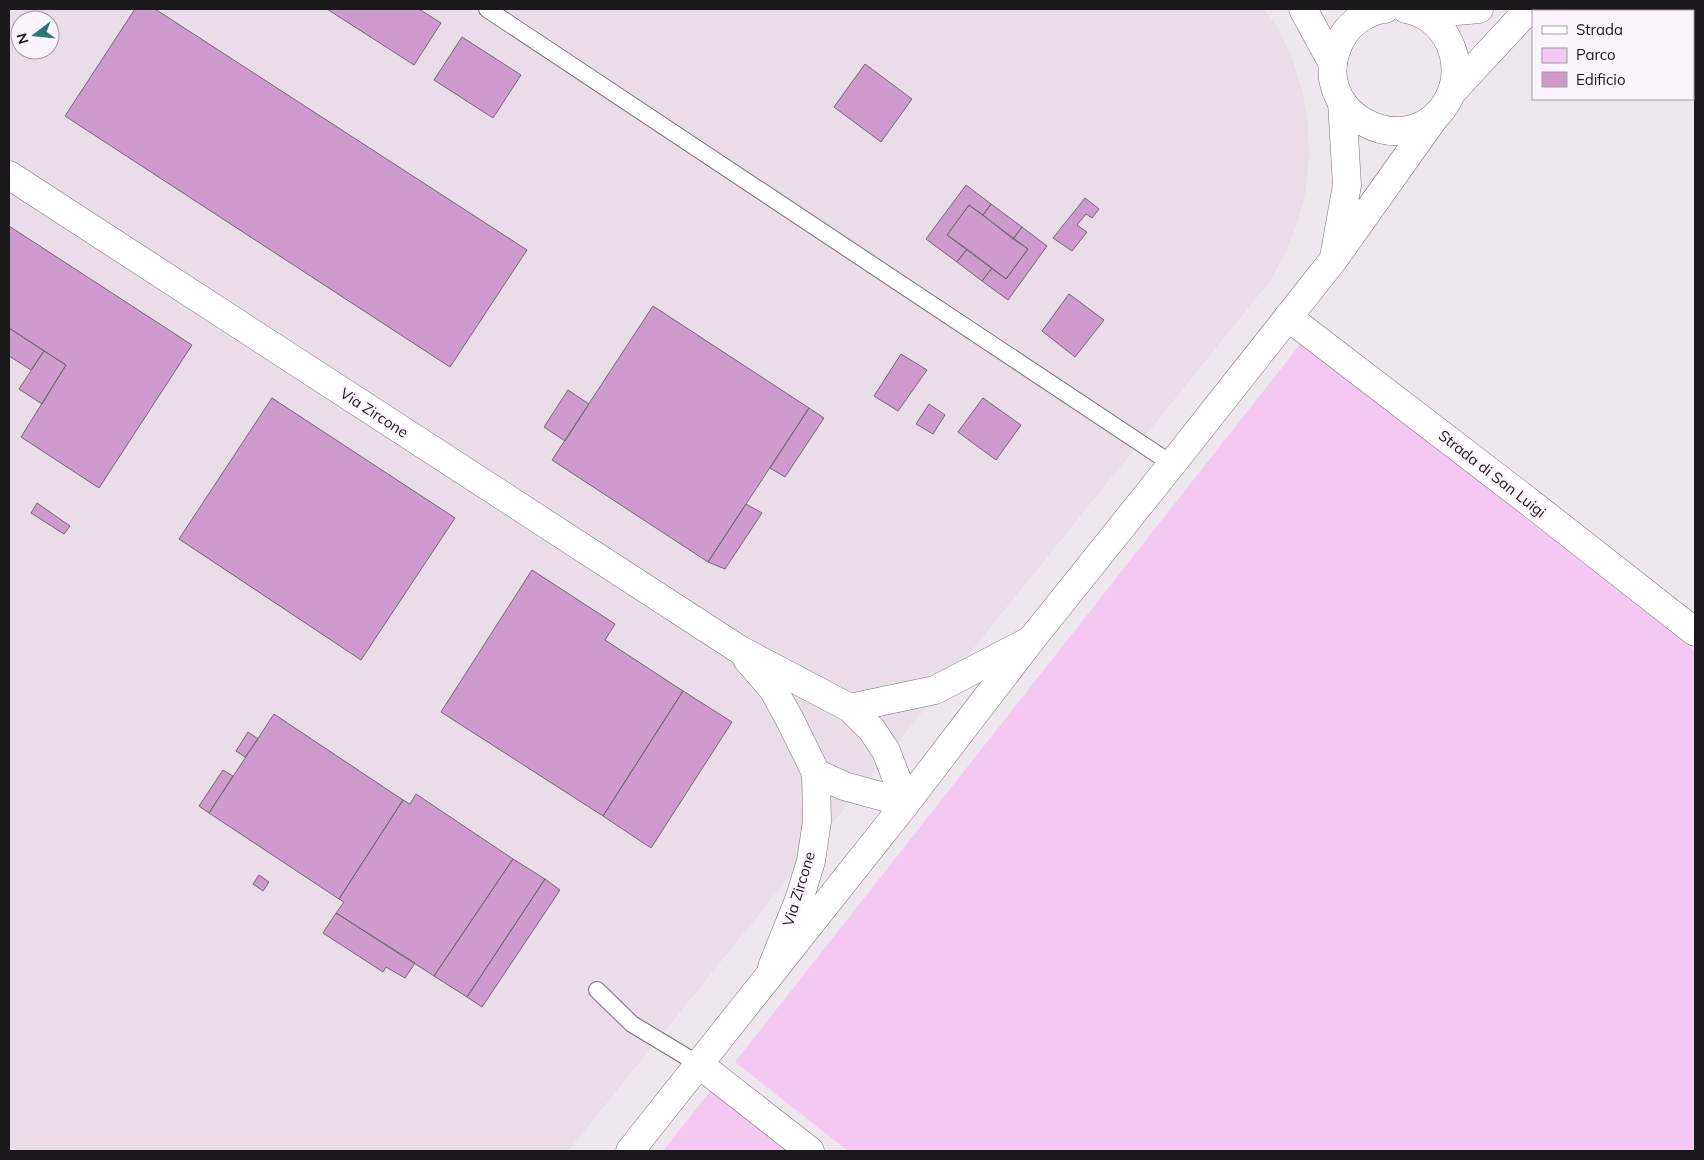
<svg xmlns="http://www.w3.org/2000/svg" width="1704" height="1160" font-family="Mulish,sans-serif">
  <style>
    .built { fill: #eadce9; fill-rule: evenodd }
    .green { fill: #f5c7f3 }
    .building { fill: #cf9acd; stroke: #716a71 }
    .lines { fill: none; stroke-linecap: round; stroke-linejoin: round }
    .service-casing { stroke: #797278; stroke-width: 18 }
    .minor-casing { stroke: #797278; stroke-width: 29 }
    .secondary-casing { stroke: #797278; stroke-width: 29 }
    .primary-casing { stroke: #797278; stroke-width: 29 }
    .trunk-casing { stroke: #797278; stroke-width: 29 }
    .service { stroke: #fff; stroke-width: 16 }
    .minor { stroke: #fff; stroke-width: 28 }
    .secondary { stroke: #fff; stroke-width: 28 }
    .primary { stroke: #fff; stroke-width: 28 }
    .trunk { stroke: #fff; stroke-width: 28 }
    .labels { text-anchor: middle; stroke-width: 5; stroke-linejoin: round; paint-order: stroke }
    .street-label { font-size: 15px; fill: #1b181b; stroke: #fcf4fc }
  </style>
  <rect width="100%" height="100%" fill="#efe7ee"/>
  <path class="built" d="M9 9H1264L1278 28 1292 58 1302 90 1308 123 1309 156 1306 189 1298 221 1286 252 1270 281 568 1151H9ZM20 20H50V50H20Z"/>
  <path class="green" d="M1302 342 1695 651V1151H848L735 1062Z
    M711 1090 787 1151H663Z"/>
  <path class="building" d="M135 9H155L527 250 450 367 65 116Z
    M327 9H419L441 23 414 65Z
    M462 37 521 75 493 118 434 80Z
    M865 64 912 99 881 142 834 107Z
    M966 185 991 204 983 215 969 205 947 235 967 249 957 262 926 239Z
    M1085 198 1099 209 1092 218 1086 214 1077 225 1087 232 1072 251 1053 238Z
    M991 204 1022 227 1013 239 983 215Z
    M969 205 1028 249 1006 279 947 235Z
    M9 226 192 345 99 488 21 437 66 365 9 328Z
    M1022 227 1047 246 1008 300 982 281 992 268 1006 279 1028 249 1013 239Z
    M967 249 992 268 982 281 957 262Z
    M1069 294 1104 320 1075 357 1042 331Z
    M653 306 809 408 708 562 552 460Z
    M9 328 44 351 31 370 9 356Z
    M44 351 66 365 42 404 19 389Z
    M901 354 927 370 898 411 874 396Z
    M568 390 589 404 565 441 544 427Z
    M272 398 455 518 361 660 179 539Z
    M983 398 1021 425 996 460 958 432Z
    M929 404 945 415 933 434 916 424Z
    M809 408 824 418 785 477 770 468Z
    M37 503 70 526 64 534 31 513Z
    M746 504 762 513 725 569 708 562Z
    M532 570 615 624 605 640 683 691 603 816 441 712Z
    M683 691 732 722 651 848 603 816Z
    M274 714 403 800 339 899 209 813Z
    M248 732 258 739 245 757 236 751Z
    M223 770 233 776 209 813 199 806Z
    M416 794 513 859 434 976 336 913 344 902 339 899 403 800 410 804Z
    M513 859 545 879 467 997 434 976Z
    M259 875 269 882 263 891 253 884Z
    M545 879 560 890 482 1007 467 997Z
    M336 913 415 963 405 978 386 967 383 972 323 933Z"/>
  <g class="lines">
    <defs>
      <path id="service" d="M487 9 1172 464
        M597 990 632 1024 700 1065"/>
      <path id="minor" d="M9 175 740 650 850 708 872 730 886 751 906 803
        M1288 317 1528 501 1695 632
        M747 659 773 689 790 720 816 773 817 821 811 861 799 900 772 967
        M850 708 935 690 1031 640
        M816 773 844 786 906 803
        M700 1065 810 1151"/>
      <path id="secondary" d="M1335 252 1347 185 1342 102
        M630 1151 906 803 1031 640 1172 464 1334 259 1435 117"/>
      <path id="primary" d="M1385 9C1370 10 1353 21 1344 34 1296 111 1411 171 1449 98 1467 62 1446 16 1406 9
        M1423 14 1479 9
        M1452 92 1529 9"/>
      <path id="trunk" d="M1303 9 1333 64"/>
    </defs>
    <use href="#service" class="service-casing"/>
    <use href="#minor" class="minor-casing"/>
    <use href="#secondary" class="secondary-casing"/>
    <use href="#primary" class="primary-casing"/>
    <use href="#trunk" class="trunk-casing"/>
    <use href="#service" class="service"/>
    <use href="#minor" class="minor"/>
    <use href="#secondary" class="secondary"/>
    <use href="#primary" class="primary"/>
    <use href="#trunk" class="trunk"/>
  </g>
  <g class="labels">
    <g class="street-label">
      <text transform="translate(374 413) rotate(33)" y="5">Via Zircone</text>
      <text transform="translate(1492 474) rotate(38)" y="5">Strada di San Luigi</text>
      <text transform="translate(799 889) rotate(-73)" y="5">Via Zircone</text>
    </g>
  </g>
  <rect width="1704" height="1160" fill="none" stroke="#1b181b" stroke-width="20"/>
  <rect x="1532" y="10" width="162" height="90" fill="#fcf4fc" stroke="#a29ca2"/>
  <rect x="1542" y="26" width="25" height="8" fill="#ffffff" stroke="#a29ca2"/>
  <text x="1576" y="35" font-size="15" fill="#1b181b">Strada</text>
  <rect x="1542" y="48" width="25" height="15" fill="#f5c7f3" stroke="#a29ca2"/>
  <text x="1576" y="60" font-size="15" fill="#1b181b">Parco</text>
  <rect x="1542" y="72" width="25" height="15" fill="#cf9acd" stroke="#a29ca2"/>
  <text x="1576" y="85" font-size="15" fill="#1b181b">Edificio</text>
  <g transform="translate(35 35) rotate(254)"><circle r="24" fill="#fcf4fc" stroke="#a29ca2"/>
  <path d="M0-4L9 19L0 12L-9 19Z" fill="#2b7578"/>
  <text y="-8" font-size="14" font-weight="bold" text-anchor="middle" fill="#1b181b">N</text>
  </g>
</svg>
